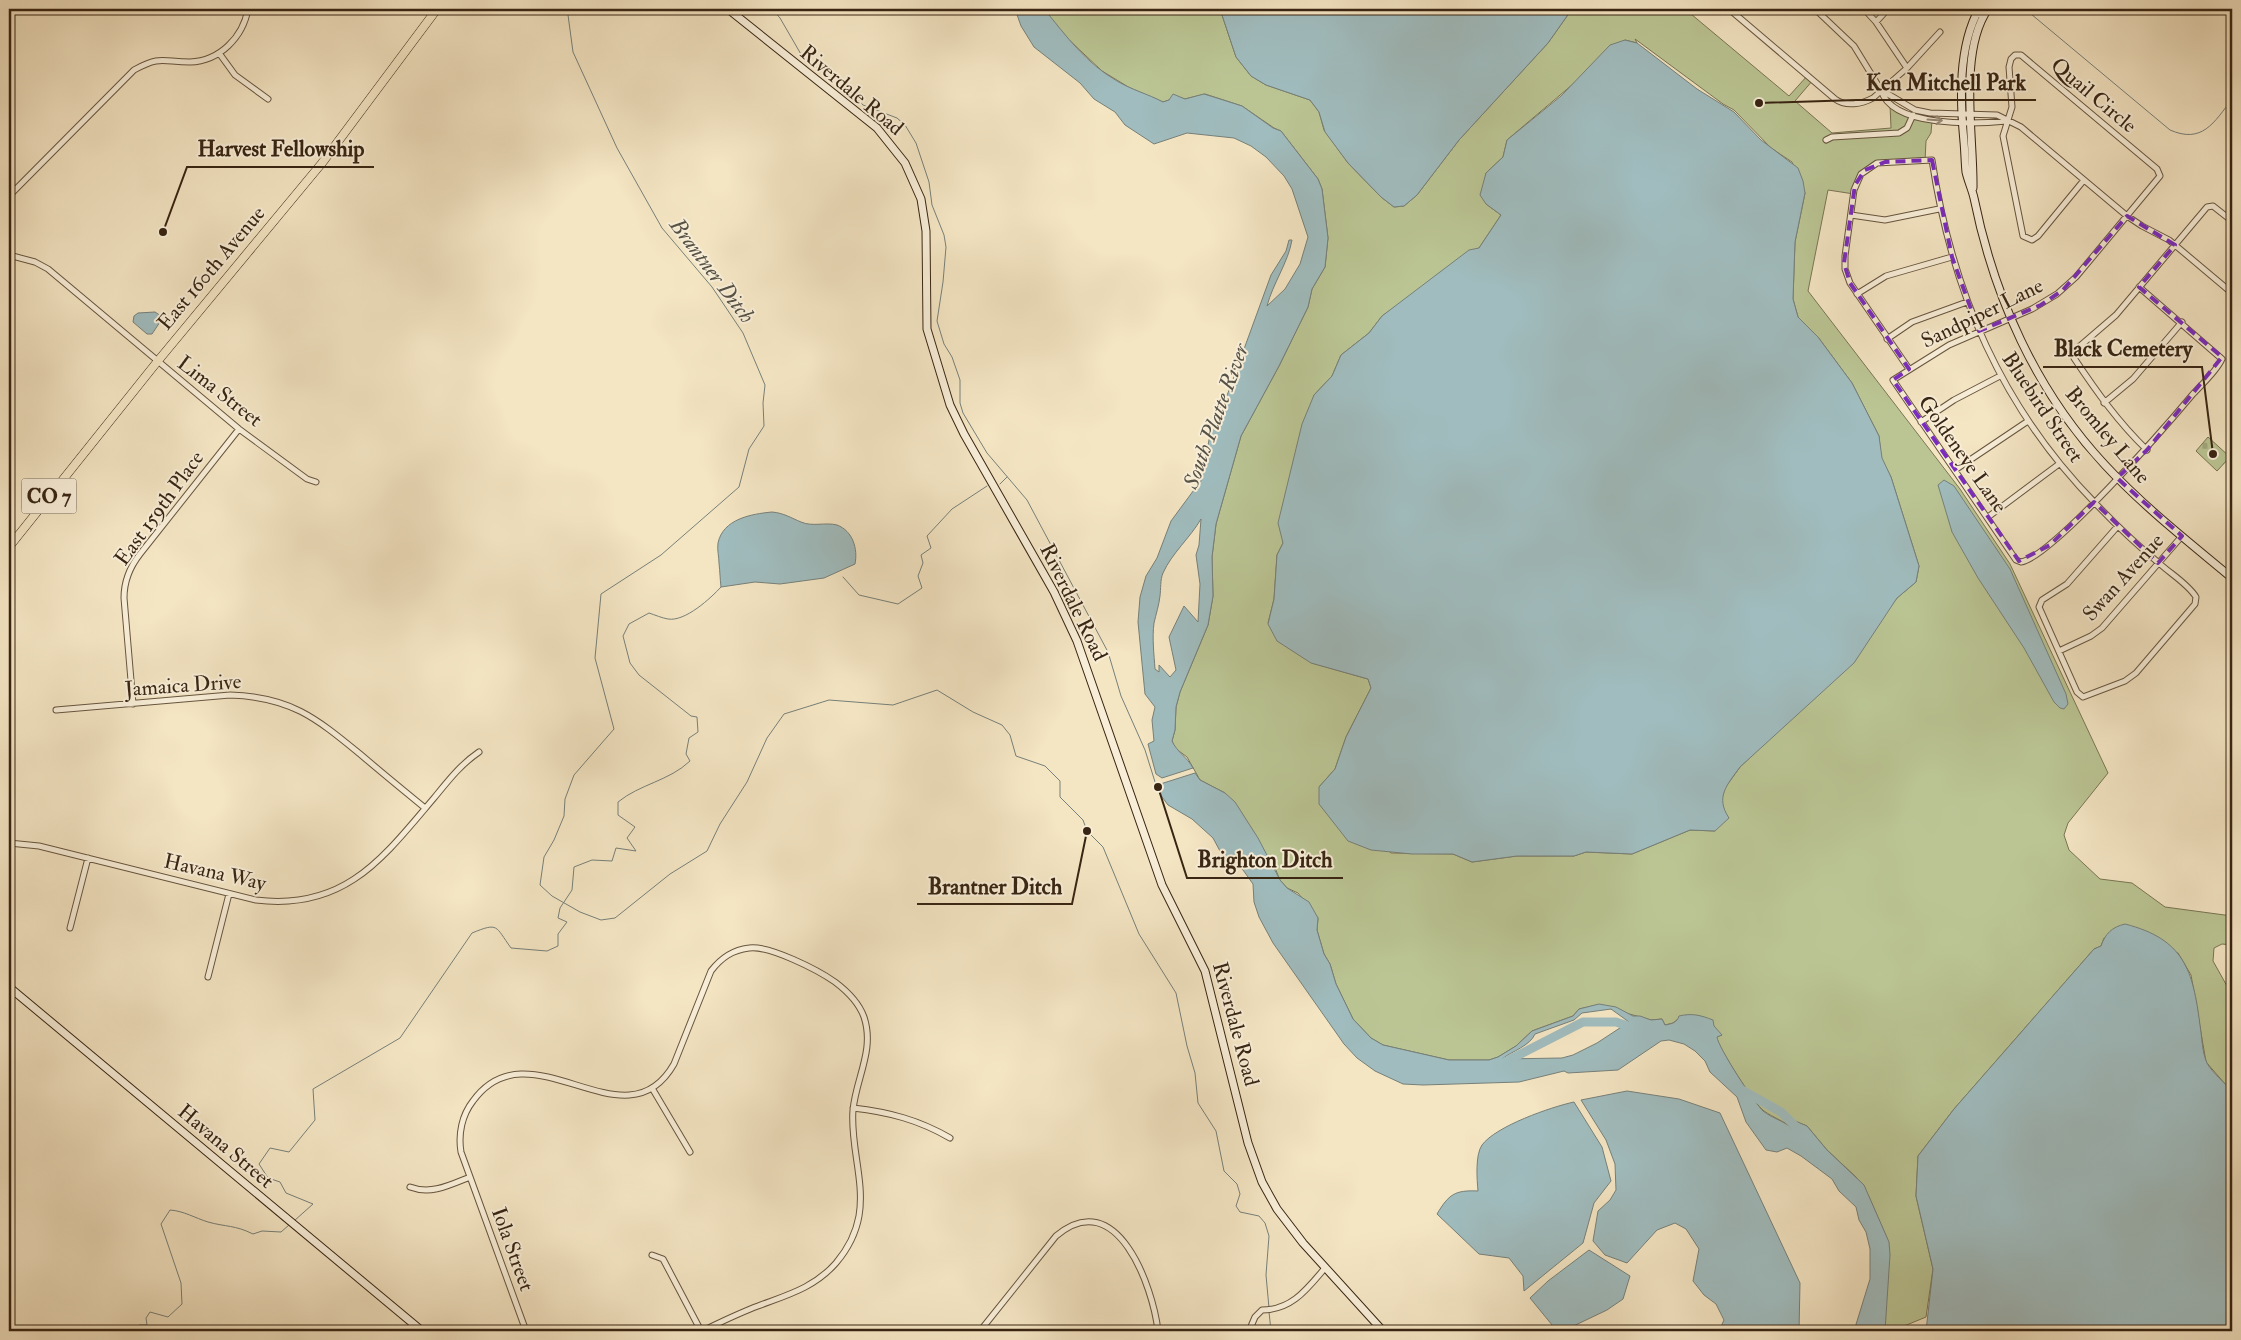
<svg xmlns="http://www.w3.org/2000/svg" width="2241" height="1340" font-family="'IM FELL Double Pica',serif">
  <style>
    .green { fill: #bbc594; stroke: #7a7554; fill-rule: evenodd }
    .cemetery { fill: url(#cemetery-stones); stroke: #7a7554 }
    .water { fill: #a0bcbe; stroke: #76807a; fill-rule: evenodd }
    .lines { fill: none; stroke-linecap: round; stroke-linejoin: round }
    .stream { stroke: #76807a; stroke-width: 1 }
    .river { stroke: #a0bcbe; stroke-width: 9 }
    .street-casing { stroke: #67553f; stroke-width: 7 }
    .secondary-casing { stroke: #382513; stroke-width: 9 }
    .primary-casing { stroke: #382513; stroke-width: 9 }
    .street { stroke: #f8eed8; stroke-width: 5 }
    .secondary { stroke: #f8eed8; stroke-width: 7 }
    .primary { stroke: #f4e5c3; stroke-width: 8 }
    .oneway { stroke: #988a76 }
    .marked { fill: none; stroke: #7b2cbf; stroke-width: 4; stroke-dasharray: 10 6; stroke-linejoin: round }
    .labels { text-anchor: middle; stroke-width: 4; stroke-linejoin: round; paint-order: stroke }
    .shield { fill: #f8eed8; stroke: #72614e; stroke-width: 1 }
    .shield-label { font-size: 20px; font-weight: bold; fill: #382513 }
    .street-label { font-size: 21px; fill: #382513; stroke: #f8eed8 }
    .water-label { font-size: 22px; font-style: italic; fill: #575246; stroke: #f8eed8 }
    .leader { fill: none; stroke: #382513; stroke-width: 2 }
    .callout-dot { fill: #382513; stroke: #f8eed8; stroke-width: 2 }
    .callout-label { font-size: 22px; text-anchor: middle; font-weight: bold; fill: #382513; stroke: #f8eed8; stroke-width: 4; stroke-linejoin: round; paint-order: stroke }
  </style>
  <defs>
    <pattern id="cemetery-stones" width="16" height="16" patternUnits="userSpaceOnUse" patternTransform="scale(1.25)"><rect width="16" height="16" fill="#bbc594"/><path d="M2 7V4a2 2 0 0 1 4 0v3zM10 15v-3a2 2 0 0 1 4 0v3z" fill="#a2a97f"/></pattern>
  </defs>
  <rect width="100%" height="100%" fill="#f4e5c3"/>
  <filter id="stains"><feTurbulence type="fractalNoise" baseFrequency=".004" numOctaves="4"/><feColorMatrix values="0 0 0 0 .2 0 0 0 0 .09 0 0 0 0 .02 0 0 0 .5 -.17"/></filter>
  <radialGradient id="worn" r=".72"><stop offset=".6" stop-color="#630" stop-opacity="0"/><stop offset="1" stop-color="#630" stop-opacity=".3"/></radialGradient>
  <path class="green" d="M1042 9H1220L1236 57 1251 76 1266 85 1310 100 1319 112 1324 130 1348 163 1381 197 1394 207 1404 206 1417 195 1459 140 1548 43 1572 9H1685L1789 96 1808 75 1813 80 1795 101 1832 133 1891 128 1890 105 1932 121 1931 133 1926 141 1925 161 1885 162 1865 170 1854 194 1828 190 1808 291 1960 489 2010 564 2108 773 2068 823 2064 835 2069 850 2100 879 2132 883 2165 907 2232 916V945L2222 944 2214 948 2213 961 2232 995V1092L2206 1062 2191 975 2178 953 2104 938 2101 946 2094 949 1954 1109 1918 1156 1916 1196 1933 1269 1926 1317 1892 1331H1885V1234L1869 1197 1856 1177 1827 1150 1807 1126 1794 1121 1797 1127 1794 1129C1784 1121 1774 1118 1764 1111 1755 1105 1718 1047 1716 1037L1722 1035 1678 1019 1673 1023 1665 1025 1662 1019 1651 1020 1597 1005 1579 1009 1573 1016 1532 1031 1516 1046 1498 1057 1489 1060H1449L1383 1045 1371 1038 1353 1019 1336 984 1330 964 1324 954 1317 930 1318 918 1298 893 1287 888 1280 880 1275 868 1225 793 1200 780 1187 757 1175 748 1172 741 1175 730 1176 707 1180 692 1208 625 1213 596 1212 557 1216 524 1241 436 1279 366 1308 307 1312 289 1325 267 1328 238 1322 189 1318 179 1281 131 1274 128 1242 106 1205 94 1185 99 1178 97 1163 102 1130 88 1102 71 1067 38ZM1635 39 1723 104 1734 110 1771 148 1792 162 1805 193 1795 242 1793 299 1798 317 1818 337 1852 383 1879 436 1881 458 1891 477 1919 566 1916 582 1897 598 1878 623 1802 708 1740 767 1725 788 1721 801 1722 809 1715 831 1690 830 1632 854 1586 852 1574 856H1517L1472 862 1453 854 1391 853 1319 787 1335 769 1346 737 1371 688 1368 679 1312 663 1268 623 1274 599 1277 555 1283 543 1314 395 1332 376 1341 355 1369 333 1382 316 1479 248 1501 215 1486 204V173L1503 157 1507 140 1625 40 1637 43Z"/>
  <path class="cemetery" d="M2208 437 2230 457 2217 471 2196 451Z"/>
  <path class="water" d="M1015 9 1045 10C1066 36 1087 64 1117 81 1132 90 1148 94 1163 102L1169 100 1173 94 1185 99 1204 94 1220 99 1242 106 1273 128 1281 131 1318 179 1322 189 1328 238 1325 267 1312 289 1308 307 1279 366 1241 436 1216 524 1212 557 1213 596 1208 625 1180 692 1176 707 1175 730 1172 741C1177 752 1187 757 1193 768L1162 778 1156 774 1148 744 1154 741 1152 720 1155 707 1145 694 1138 622 1140 597 1146 576 1157 558 1171 521 1202 479 1212 423 1228 393 1271 275 1286 251 1289 240H1292C1288 263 1273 283 1267 306L1285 289 1300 264 1308 237 1292 189 1284 176 1266 157 1251 146 1234 138 1187 133 1154 144 1125 125 1115 112 1094 99 1080 83 1034 47 1021 26ZM1201 519 1199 545 1196 555 1200 584 1198 622 1184 606 1169 637 1176 670 1170 677 1159 665V672L1155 669C1154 654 1152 638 1154 623 1156 614 1159 605 1160 596 1161 589 1160 580 1163 573 1172 553 1190 538 1201 519Z
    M1220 9H1572L1548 43 1459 140 1417 195 1404 206 1394 207 1381 197 1348 163 1325 132 1319 112 1310 100 1266 85 1251 76 1236 57Z
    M1625 40 1637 43 1697 89 1734 112 1761 140 1798 168 1803 181 1805 193 1795 242 1793 299 1798 317 1818 337 1852 383 1879 436 1882 458 1891 477 1919 566 1916 582 1897 598 1854 663 1740 767C1727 785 1715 797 1729 818L1715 831 1690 830 1632 854 1586 852 1574 856H1517L1472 862 1453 854H1412L1371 850 1348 841 1319 804V787L1335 769 1346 737 1371 688 1368 679 1311 663 1277 641 1268 624 1274 599 1277 555 1283 543 1278 523 1302 424 1314 395 1332 376 1341 355 1369 333 1382 316 1469 250 1479 248 1501 215 1486 204 1480 195 1486 173 1503 157 1507 140 1561 96 1610 45Z
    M155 312 161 316 162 319 152 334H147L133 322 134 316 138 313Z
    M1944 480 1954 486 2010 569 2066 694 2068 704 2064 709 2060 708 2054 702 2024 648 1978 578 1952 532 1938 485Z
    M772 512C784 513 791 518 801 522 812 527 826 522 837 525 853 531 858 549 855 564L824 578 780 584 755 582 721 587C720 578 720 572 719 563 719 557 717 550 718 543 723 519 751 514 772 512Z
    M1195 773 1200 780 1225 793 1235 802 1258 838 1280 880 1287 888 1309 902 1318 918 1317 930 1324 954 1330 964 1336 984 1353 1019 1371 1038 1383 1045 1449 1060H1489L1498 1057 1516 1046 1532 1031 1573 1016 1579 1009 1599 1004 1616 1007 1633 1016H1640L1651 1020 1662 1019 1665 1025C1671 1024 1677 1023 1679 1016 1692 1013 1700 1015 1713 1020L1714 1026 1722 1035 1717 1037C1718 1047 1755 1104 1763 1111 1772 1118 1784 1121 1793 1129L1797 1127 1793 1120 1807 1126 1827 1150 1864 1185 1889 1242 1890 1255 1885 1331H1854L1870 1279V1249L1866 1232 1859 1220 1856 1207 1839 1191 1832 1179 1801 1156 1787 1148 1777 1152 1766 1150 1746 1122 1737 1097 1710 1072 1705 1061 1695 1051 1684 1044 1669 1040 1661 1041 1618 1070 1568 1073 1564 1071 1519 1082 1423 1085 1403 1084 1375 1071 1357 1058 1344 1044 1273 943 1259 917 1254 902 1253 884 1243 870 1233 861 1232 868 1227 864 1213 838 1192 819 1168 805 1154 786ZM1611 1009 1629 1022 1597 1043 1573 1055 1562 1058 1502 1059C1512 1051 1530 1046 1535 1034L1574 1020 1582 1013Z
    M2125 924C2184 939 2193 970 2200 1025 2202 1037 2202 1052 2207 1063 2213 1074 2225 1082 2232 1092V1331H1926L1933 1269 1916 1196 1918 1156 1954 1109 2094 949 2101 946C2105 934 2112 927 2125 924Z
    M1627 1091 1679 1099 1720 1113 1800 1283 1799 1331H1719L1724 1320 1716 1304 1704 1295 1693 1281 1699 1249 1686 1229 1675 1223 1657 1230 1627 1263 1605 1255 1593 1241 1598 1211 1610 1200 1616 1190 1615 1164 1606 1140 1581 1100Z
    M1574 1102 1602 1147 1611 1181 1594 1203 1583 1243 1524 1291 1523 1276 1509 1258 1479 1254 1437 1214C1449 1194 1455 1190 1478 1191 1477 1180 1475 1155 1482 1145 1496 1126 1551 1107 1574 1102Z
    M1589 1250 1630 1276 1623 1299 1607 1310 1563 1331H1557L1530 1298 1548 1281Z"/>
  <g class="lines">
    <path class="stream" d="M564 9 568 15 573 52 617 148 662 228 712 287 743 333 765 385 763 403 764 426 749 449 739 487 661 555 601 594 595 658 614 729 574 775 565 799 564 816 554 840 544 857 540 885 552 896 580 912 601 920 615 918 670 874 707 851 720 824 747 782 767 738 784 714 829 700 893 705 937 690 973 712 1002 725 1010 735 1016 756 1045 766 1060 781V797L1083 820 1087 831 1103 847 1139 934 1176 993 1187 1046 1195 1073 1198 1103 1216 1131 1224 1171 1237 1184 1240 1194 1236 1206 1240 1212 1259 1216 1265 1223 1269 1236 1266 1275 1269 1308
      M772 9 780 18 802 56 818 69 837 77 863 105 897 118 905 125 916 143 929 182 932 205 944 235 946 247 943 282 937 321 944 344 952 357 960 380V403L963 413 987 453 1027 500 1108 652 1121 696 1145 750 1156 785
      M2025 9 2170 130C2202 144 2214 123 2232 99
      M1000 484 1007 477
      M843 577 859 595 898 604 922 588 918 576 923 563 921 555 931 548 927 536 952 509 987 486
      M294 1221 313 1204 286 1193 280 1182 268 1178 259 1164 270 1148 289 1152 315 1120 313 1089 400 1038 472 933C499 922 495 926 511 948L547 951 558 946V934L567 922 558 918 560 908 572 890 574 867 592 860 612 861 616 848 636 851 627 838 635 827 618 815V802C640 784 669 781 690 761L686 754 689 738 698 732 697 717 691 716 639 675 630 663 623 636 629 624 649 613C655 615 662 618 668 619 685 622 711 598 721 587
      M1269 1312 1271 1331
      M138 1331 139 1325H147L146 1318 150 1312 168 1317 182 1304 181 1283 161 1224 170 1210C184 1211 195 1218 208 1222 226 1227 235 1225 253 1234L262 1231 281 1232 289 1225"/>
    <path class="river" d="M1501 1064 1583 1022H1616L1634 1028
      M1740 1089 1781 1112 1804 1135"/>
    <defs>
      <path id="street" d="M1729 9 1835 99C1846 107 1862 104 1873 98L1907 68 1940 32
        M1815 9 1854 46 1881 90C1892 128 1976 124 2007 121
        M1864 9 1876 22 1907 68
        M1968 9 1983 16
        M1876 22 1888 9
        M219 53 235 75 268 99
        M1881 90 1915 110 1930 113 1997 115 2021 127 2127 216 2142 226 2169 240 2232 293
        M1826 140 1832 137 1899 133 1907 128 1913 115
        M2084 180 2038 236 2032 240 2023 236 2003 136 2012 107 2009 67 2011 59 2015 55H2021L2157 169 2160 176 2076 277 2057 294 2032 309 1949 345 1893 380 2016 560 2021 562C2052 557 2168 424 2193 394 2203 383 2216 372 2222 359
        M9 196 134 70C161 55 163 62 190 62 220 61 243 37 248 9
        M1851 215 1885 220 1939 209
        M9 255 35 262 48 269 239 429 307 479 316 482
        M2139 287 2222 359
        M1857 294 1886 276 1952 257
        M1887 339 1912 322 1967 302
        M1909 369 1850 283 1845 269V256L1854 190 1861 174 1877 163 1932 160C1952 293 2002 408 2096 504 2116 525 2137 545 2160 564 2171 574 2188 584 2196 597L2195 604 2136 673 2125 681 2083 697 2077 692 2039 607 2042 600 2067 584 2117 527
        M2104 403 2133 379 2182 322
        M1921 422 1954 400 2000 376
        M2147 450C2118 422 2096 391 2074 358L2073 352 2116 315 2207 207 2213 206 2232 221
        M1955 470 2028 421
        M1988 517 2059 464
        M2059 651 2091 636 2102 628 2182 536
        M133 704 124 598C124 581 129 568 140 554L239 429
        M56 710 230 695C290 697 315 717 360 754 381 772 403 790 425 808
        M9 843 39 846 256 900C345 911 383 858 434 798 448 781 460 765 479 752
        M70 928 88 858
        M208 977 229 894
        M652 1088 690 1152
        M853 1108C889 1112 919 1120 950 1138
        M410 1187C431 1195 450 1185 470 1177
        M652 1255 663 1259 701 1331
        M526 1331 461 1152C458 1134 462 1115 473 1101 530 1022 625 1150 674 1064L711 971C721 958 732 950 749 948 769 945 818 970 835 982 847 991 859 1003 864 1017 875 1050 856 1078 853 1110 850 1145 865 1181 859 1216 856 1233 847 1250 836 1263 814 1288 787 1295 758 1306 739 1313 721 1322 702 1331
        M980 1331 1056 1236C1117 1184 1153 1287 1158 1331
        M1249 1331 1255 1317 1262 1310C1292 1310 1307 1289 1325 1268"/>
      <path id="secondary" d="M728 9 877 128 905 163 921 199 926 231 927 329 950 405 964 434 1054 592 1077 641 1162 885 1205 971 1248 1143 1262 1182 1277 1209 1303 1243 1383 1331
        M1979 9C1958 47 1960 100 1964 142 1965 152 1965 163 1966 172 1968 181 1972 189 1974 198 1994 297 2036 391 2105 465 2144 507 2189 542 2232 578
        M1973 188C1974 137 1958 52 1988 9
        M9 987 422 1331"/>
      <path id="primary" d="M9 547 157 362 322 163 437 9"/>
    </defs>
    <use href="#street" class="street-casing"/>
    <use href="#secondary" class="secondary-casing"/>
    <use href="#primary" class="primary-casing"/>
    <use href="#street" class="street"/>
    <use href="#secondary" class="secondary"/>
    <use href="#primary" class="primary"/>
  </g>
  <defs><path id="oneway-shaft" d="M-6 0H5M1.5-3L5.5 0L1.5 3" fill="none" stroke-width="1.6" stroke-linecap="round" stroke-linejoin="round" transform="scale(1.25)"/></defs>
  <use class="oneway" href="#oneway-shaft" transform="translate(1935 120) rotate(4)"/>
  <path class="marked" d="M1932 160 1952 257 1979 331 2041 305 2063 290 2127 216 2175 245 2139 287 2222 357 2147 450 2117 478 2182 536 2158 563 2094 502 2050 545 2019 561 1893 380 1909 369 1850 283 1844 263 1855 185 1865 170 1885 162Z"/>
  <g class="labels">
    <rect class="shield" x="21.5" y="478.5" width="55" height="35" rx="4"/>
    <g class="shield-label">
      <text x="49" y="503">CO 7</text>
    </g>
    <g class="street-label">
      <text transform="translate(852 90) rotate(40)" y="7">Riverdale Road</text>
      <text transform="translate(2094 95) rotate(40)" y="7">Quail Circle</text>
      <text transform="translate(211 268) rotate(-50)" y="7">East 160th Avenue</text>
      <text transform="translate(1982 313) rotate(-26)" y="7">Sandpiper Lane</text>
      <text transform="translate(220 391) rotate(38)" y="7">Lima Street</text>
      <text transform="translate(2043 407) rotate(56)" y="7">Bluebird Street</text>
      <text transform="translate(2108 435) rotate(50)" y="7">Bromley Lane</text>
      <text transform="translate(1963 454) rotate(55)" y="7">Goldeneye Lane</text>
      <text transform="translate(159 508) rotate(-54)" y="7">East 159th Place</text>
      <text transform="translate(2123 577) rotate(-48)" y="7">Swan Avenue</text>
      <text transform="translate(1074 602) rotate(64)" y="7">Riverdale Road</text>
      <text transform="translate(183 685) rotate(-4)" y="7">Jamaica Drive</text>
      <text transform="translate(215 872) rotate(13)" y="7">Havana Way</text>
      <text transform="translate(1236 1024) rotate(75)" y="7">Riverdale Road</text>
      <text transform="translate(226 1146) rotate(40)" y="7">Havana Street</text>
      <text transform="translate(513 1249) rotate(70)" y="7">Iola Street</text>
    </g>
    <g class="water-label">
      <text transform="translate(713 270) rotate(53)" y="8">Brantner Ditch</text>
      <text transform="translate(1215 416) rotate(-70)" y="8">South Platte River</text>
    </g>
  </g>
  <path class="leader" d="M1759 103L1856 100H2036M163 232L187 167H374M2213 454L2202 367H2043M1158 787L1187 878H1343M1087 831L1072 904H917"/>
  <g class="callout-dot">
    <circle cx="1759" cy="103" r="5"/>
    <circle cx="163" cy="232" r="5"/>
    <circle cx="2213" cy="454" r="5"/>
    <circle cx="1158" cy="787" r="5"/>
    <circle cx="1087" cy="831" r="5"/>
  </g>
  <g class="callout-label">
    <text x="1946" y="90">Ken Mitchell Park</text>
    <text x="281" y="156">Harvest Fellowship</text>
    <text x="2123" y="356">Black Cemetery</text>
    <text x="1265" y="867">Brighton Ditch</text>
    <text x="995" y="894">Brantner Ditch</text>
  </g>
  <rect width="2241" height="1340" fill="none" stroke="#f4e5c3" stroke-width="30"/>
  <rect x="10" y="10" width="2221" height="1320" fill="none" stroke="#382513" stroke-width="2.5"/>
  <rect x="15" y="15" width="2211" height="1310" fill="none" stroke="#382513"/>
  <rect width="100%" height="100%" filter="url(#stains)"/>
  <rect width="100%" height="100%" fill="url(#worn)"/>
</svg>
